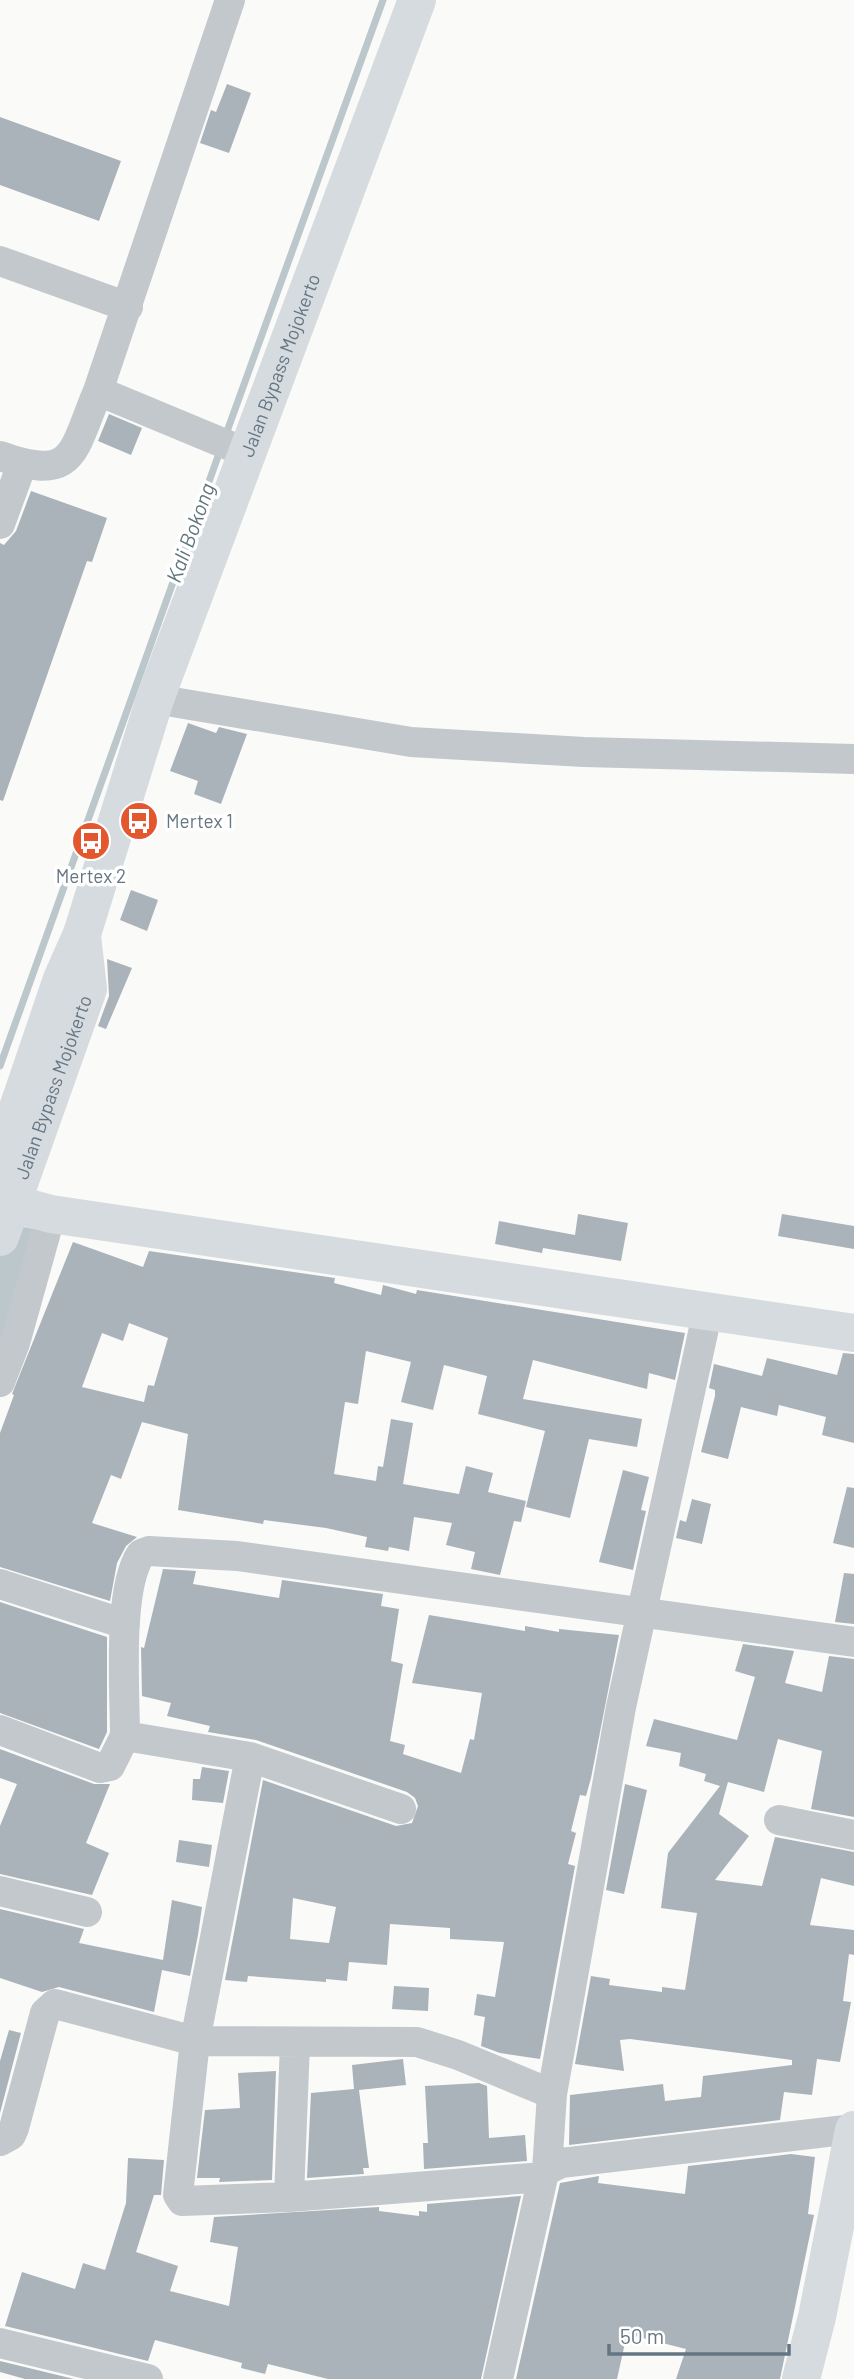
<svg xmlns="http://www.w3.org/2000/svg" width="854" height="2379" font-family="Barlow,sans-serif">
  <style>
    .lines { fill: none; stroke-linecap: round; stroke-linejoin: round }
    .stream { stroke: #bbc7cb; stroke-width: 7 }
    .river { stroke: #bbc7cb; stroke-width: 44 }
    .building { fill: #aab3b9; fill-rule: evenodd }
    .minor { stroke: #c3c8cc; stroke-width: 30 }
    .major { stroke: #d6dbdf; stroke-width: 38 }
    .highway { stroke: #d6dbdf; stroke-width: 38 }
    .labels { text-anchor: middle; stroke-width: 7; stroke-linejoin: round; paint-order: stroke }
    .street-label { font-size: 19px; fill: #657683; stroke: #fff }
    .poi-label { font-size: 19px; fill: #657683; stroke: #fff; text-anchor: start }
    .water-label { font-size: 21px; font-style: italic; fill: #60757c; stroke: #fff }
  </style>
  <rect width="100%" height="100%" fill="#fafaf8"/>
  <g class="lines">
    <path class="stream" d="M225 437 383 0
      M0 1066 221 448"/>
    <path class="river" d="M0 1319 23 1249"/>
  </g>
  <path class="building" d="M227 84 251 93 229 153 200 143 211 110 216 112Z
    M0 117 121 161 99 221 0 185Z
    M109 414 142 428 131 455 98 441Z
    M31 491 107 518 92 562 87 561 3 801 0 800V543L4 545 16 531Z
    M188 723 216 733 219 727 247 734 221 804 194 794 198 781 170 771Z
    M131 890 158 900 147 931 120 920Z
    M107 959 132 968 106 1029 98 1026 109 996Z
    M578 1214 628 1223 621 1261 543 1248 542 1253 495 1244 499 1221 575 1235Z
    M782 1214 854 1226V1249L778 1236Z
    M73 1242 143 1267 149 1251 335 1278 334 1283 381 1295 383 1285 416 1294 417 1290 685 1333 675 1380 649 1373 647 1389 533 1360 523 1399 642 1419 637 1447 589 1439 570 1518 526 1507 545 1431 478 1414 487 1376 444 1365 433 1410 401 1402 411 1362 366 1351 358 1404 345 1402 334 1474 376 1481 378 1466 383 1467 391 1419 413 1423 403 1484 459 1494 466 1466 493 1473 488 1492 526 1501 521 1522 514 1521 500 1575 471 1569 475 1552 446 1545 452 1523 414 1517 409 1551 389 1547 388 1551 365 1547 367 1537 326 1528 264 1520 263 1524 178 1510 188 1434 142 1422 121 1479 111 1475 92 1523 137 1537 126 1546 117 1563 110 1601 0 1567V1433L14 1395 12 1394ZM129 1323 168 1338 154 1386 148 1385 144 1402 82 1387 102 1333 123 1341Z
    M843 1353 854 1354V1443L822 1435 826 1417 779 1405 777 1416 741 1407 728 1459 701 1452 715 1396V1390L709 1388 714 1364 762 1376 767 1358 837 1375Z
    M623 1470 649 1477 641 1510 646 1511 633 1570 599 1562Z
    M847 1487 854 1488V1548L833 1543Z
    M692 1499 711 1504 702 1544 676 1538 680 1520 686 1522Z
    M163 1569 196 1571 193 1584 279 1598 282 1580 383 1594 381 1606 399 1609 391 1661 403 1664 390 1741 405 1745 403 1754 461 1773 470 1739 474 1740 482 1693 412 1683 429 1615 525 1631V1626L559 1632V1629L619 1635 591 1778 586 1796 580 1795 571 1831 576 1833 568 1864 575 1866 540 2059 500 2053 481 2046 485 2017 474 2015 477 1994 495 1997 504 1942 450 1939V1928L390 1924 387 1965 349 1962 347 1981 326 1979V1982L248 1976 247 1982 225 1980 263 1780 396 1826 412 1823 418 1806 415 1798 407 1792 256 1740 208 1732 210 1726 167 1716 171 1703 142 1696 141 1647 144 1648ZM293 1898 336 1907 329 1943 290 1939Z
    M844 1573 854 1574V1624L835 1622Z
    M0 1602 107 1637V1732L99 1749 0 1713Z
    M743 1644 794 1651 785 1683 822 1692 829 1656 854 1659V1817L811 1809 822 1751 778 1739 764 1792 728 1782 719 1814 749 1836 715 1880 762 1886 775 1837 854 1852V1886L821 1878 810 1925 854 1930V1955L849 1954 843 2001 851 2002 840 2062 817 2059 812 2095 784 2092 780 2120 569 2145 570 2095 663 2084 665 2101 701 2097 703 2076 792 2065V2060L630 2039 620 2040 624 2071 575 2064 591 1976 610 1979 609 1985 662 1992V1987L685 1990 697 1913 661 1908 668 1853 720 1786 704 1781 706 1774 679 1766 681 1753 646 1746 654 1719 737 1740 755 1677 735 1671Z
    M0 1749 94 1784H110L86 1843 109 1853 92 1895 0 1874V1826L17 1784 0 1778Z
    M202 1767 229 1771 223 1803 192 1800 193 1779H200Z
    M625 1784 647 1790 624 1894 606 1890Z
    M179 1840 212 1845 209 1867 176 1862Z
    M172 1900 202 1907 198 1935 190 1976 162 1970 154 2012 59 1987 42 1992 0 1978V1909L84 1929 79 1943 163 1960Z
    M394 1986 429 1988 428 2011 392 2009Z
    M9 2030 21 2033 0 2113V2061Z
    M403 2059 406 2085 359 2090 369 2168H363L364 2174 307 2178 311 2093 354 2089 352 2065Z
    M276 2071 272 2180 219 2182 220 2178H197L205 2110 240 2108 238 2073Z
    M479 2083 487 2086 489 2138 525 2135 527 2161 424 2169 423 2143H428L425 2086Z
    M791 2154 815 2157 808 2214 814 2215 780 2379H676L686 2349 627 2334 617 2379H516L560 2183 599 2176 598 2183 685 2194 688 2166Z
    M128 2158 164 2160 161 2195H154L136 2252 178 2266 170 2291 229 2306 238 2247 210 2242 214 2217 379 2207V2211L419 2216V2211L427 2212V2204L521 2196 481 2379H328L268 2364 265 2374 241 2368 242 2363 155 2340 148 2361 5 2326 22 2272 75 2289 83 2263 105 2270 126 2203Z
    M0 2361 74 2379H25L0 2372Z"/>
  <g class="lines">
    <path class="minor" d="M0 261 128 307
      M98 391 230 0
      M0 456C76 483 72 452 98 391L247 453
      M0 524 22 464
      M155 699 411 742 584 752 854 759
      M0 1382 15 1343 51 1214
      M0 1584 125 1624
      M0 1730 100 1768 110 1766 125 1736 250 1757 195 2041 178 2195 182 2201 289 2197 543 2177
      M125 1736C125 1692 117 1589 141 1554L149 1551 237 1556 854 1642
      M250 1757 401 1809
      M779 1820 854 1835
      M0 1891 87 1912
      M0 2141 11 2135 14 2128 45 2013 55 2004 195 2041 417 2042 458 2055 552 2094
      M547 2170 561 2163 854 2129
      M289 2197 295 2043
      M0 2343 148 2379
      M498 2379 543 2177 547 2170 552 2094 621 1707 708 1310"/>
    <path class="major" d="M0 1200 51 1214 854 1333
      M801 2379 817 2317 854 2130"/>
    <g class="highway">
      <path id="s1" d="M0 1161 62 979 82 934 155 699 417 0"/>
      <path id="s2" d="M0 1237 88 989 82 936"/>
    </g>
  </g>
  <defs>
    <symbol id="bus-disc" viewBox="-11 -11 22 22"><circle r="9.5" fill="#e4572e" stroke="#fff"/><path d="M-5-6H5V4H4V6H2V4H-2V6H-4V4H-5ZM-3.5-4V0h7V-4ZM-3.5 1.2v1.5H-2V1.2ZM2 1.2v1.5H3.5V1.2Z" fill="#fff"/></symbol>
  </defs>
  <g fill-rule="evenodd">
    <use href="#bus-disc" x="117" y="799" width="44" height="44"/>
    <use href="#bus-disc" x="69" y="819" width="44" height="44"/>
  </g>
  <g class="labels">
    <g class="street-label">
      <text dy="7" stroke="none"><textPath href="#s1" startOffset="844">Jalan Bypass Mojokerto</textPath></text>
      <text dy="7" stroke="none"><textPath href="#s2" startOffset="159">Jalan Bypass Mojokerto</textPath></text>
    </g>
    <g class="poi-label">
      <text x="166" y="828">Mertex 1</text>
      <text x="91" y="883" text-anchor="middle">Mertex 2</text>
    </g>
    <g class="water-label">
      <text transform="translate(191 533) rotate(-70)" y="7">Kali Bokong</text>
    </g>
  </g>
  <path d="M609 2344v10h180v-10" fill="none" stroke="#657683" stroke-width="3.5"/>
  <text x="620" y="2344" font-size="21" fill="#657683" stroke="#ffffff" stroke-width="5" paint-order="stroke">50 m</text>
</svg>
